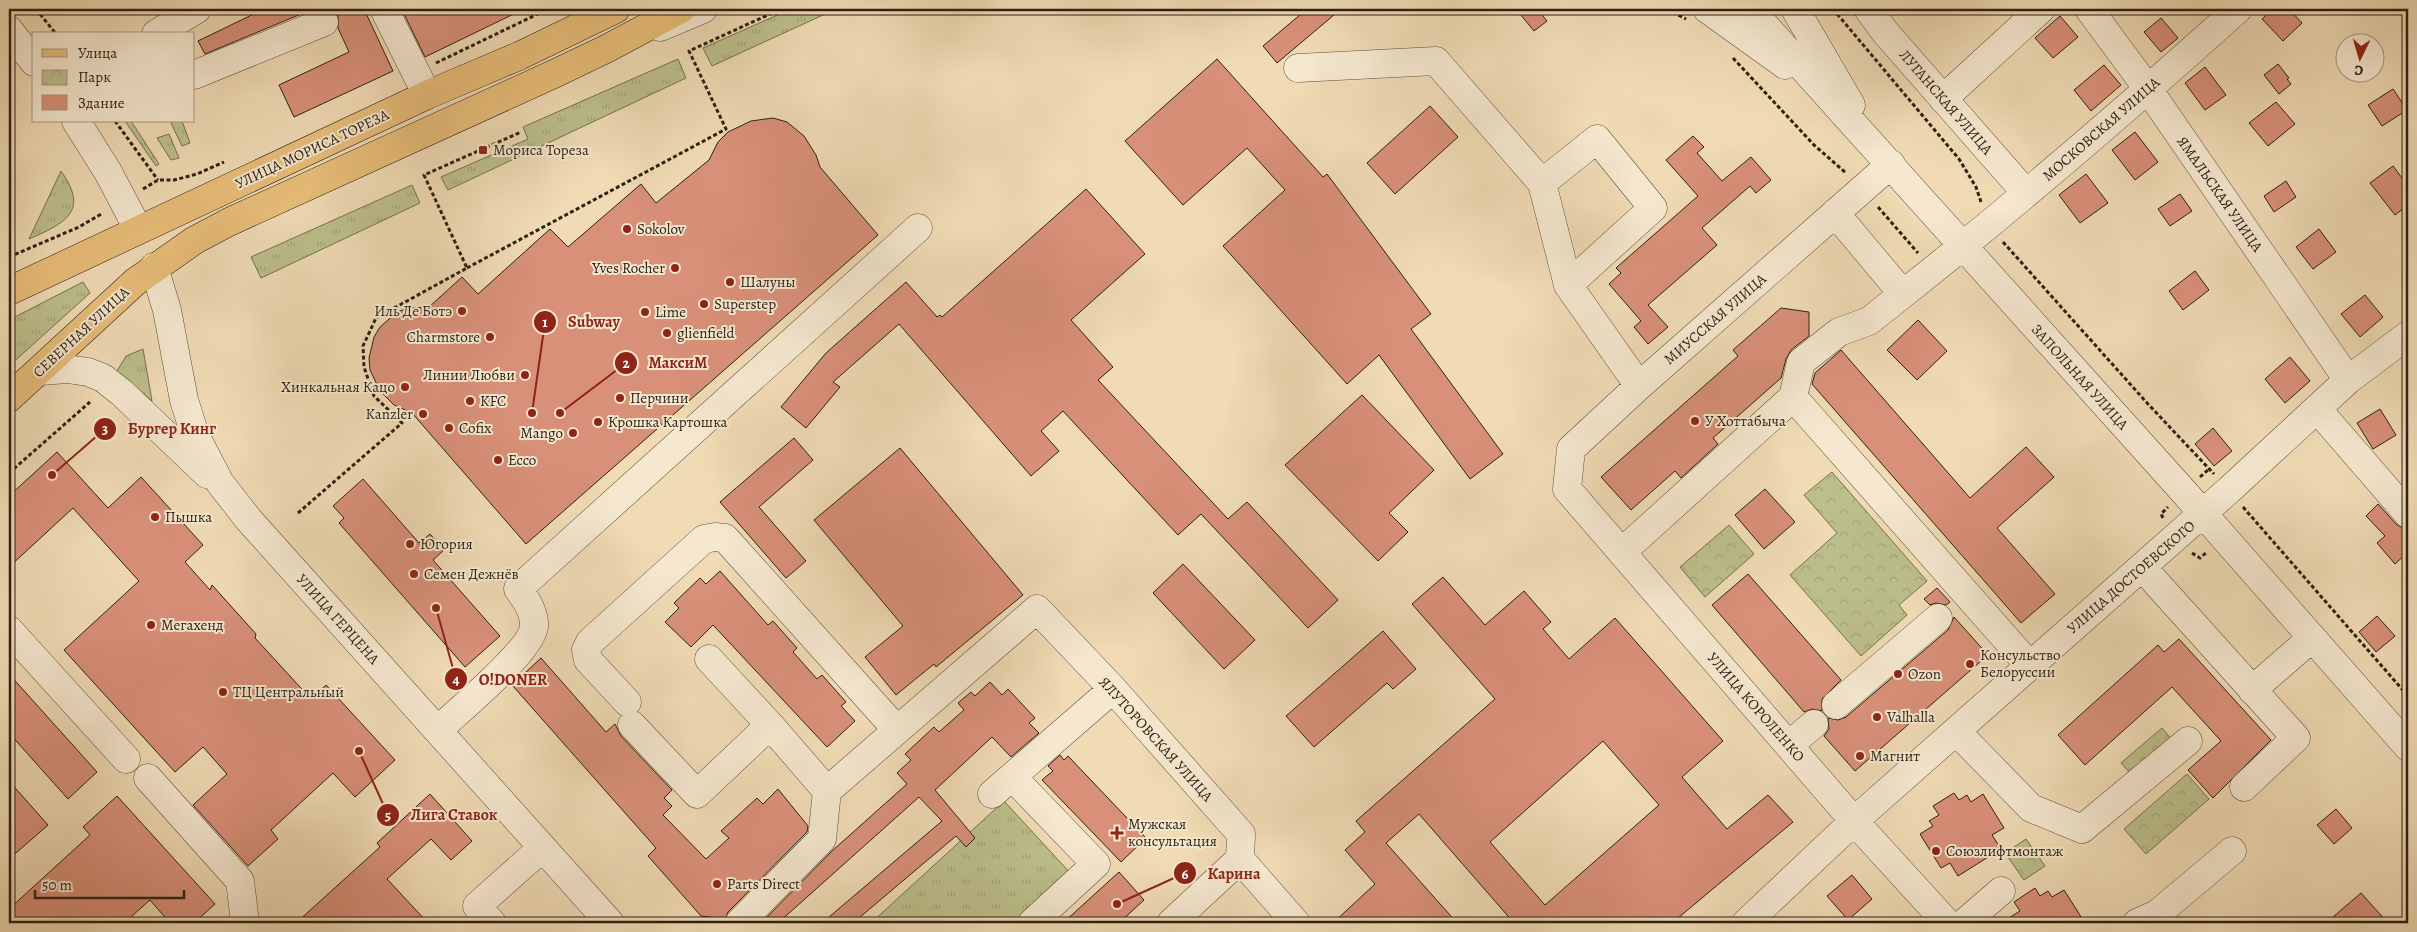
<svg xmlns="http://www.w3.org/2000/svg" width="2417" height="932" font-family="Alegreya,serif">
  <style>
    .grass { fill: url(#grass-tufts); stroke: #747050 }
    .park { fill: url(#park-crowns); stroke: #747050 }
    .building { fill: #d99079; stroke: #2d2014; fill-rule: evenodd }
    .lines { fill: none; stroke-linecap: round; stroke-linejoin: round }
    .minor-casing { stroke: #5e4f3c; stroke-width: 29 }
    .major-casing { stroke: #2d2014; stroke-width: 29 }
    .path { stroke: #2d2014; stroke-width: 3; stroke-dasharray: 4 2.5; stroke-linecap: butt }
    .minor { stroke: #f5e8cf; stroke-width: 28 }
    .major { stroke: #e8be7a; stroke-width: 28 }
    .poi-dot { fill: #8f2418; stroke: #f5e8cf; stroke-width: 2 }
    .labels { text-anchor: middle; stroke-width: 4; stroke-linejoin: round; paint-order: stroke }
    .street-label { font-size: 15px; fill: #2d2014; stroke: #f5e8cf }
    .poi-label { font-size: 15px; fill: #2d2014; stroke: #f5e8cf; text-anchor: start }
    .leader { fill: none; stroke: #8f2418; stroke-width: 2 }
    .callout-dot { fill: #8f2418; stroke: #f5e8cf; stroke-width: 2 }
    .mark-label { font-size: 15px; text-anchor: middle; font-weight: bold; fill: #fff }
    .callout-label { font-size: 16px; text-anchor: middle; font-weight: bold; fill: #8f2418; stroke: #f5e8cf; stroke-width: 4; stroke-linejoin: round; paint-order: stroke }
  </style>
  <defs>
    <pattern id="grass-tufts" width="24" height="20" patternUnits="userSpaceOnUse" patternTransform="scale(1.25)"><rect width="24" height="20" fill="#bcbf8b"/><path d="M3 7l-1-3M5 7V3M7 7l1-3M15 17l-1-3M17 17v-4M19 17l1-3" fill="none" stroke="#a2a477"/></pattern>
    <pattern id="park-crowns" width="20" height="18" patternUnits="userSpaceOnUse" patternTransform="scale(1.25)"><rect width="20" height="18" fill="#bcbf8b"/><path d="M2 6a3 3 0 1 1 6 0M12 15a3 3 0 1 1 6 0" fill="none" stroke="#a2a477"/></pattern>
  </defs>
  <rect width="100%" height="100%" fill="#f0dbb5"/>
  <filter id="stains"><feTurbulence type="fractalNoise" baseFrequency=".004" numOctaves="4"/><feColorMatrix values="0 0 0 0 .2 0 0 0 0 .09 0 0 0 0 .02 0 0 0 .5 -.17"/></filter>
  <radialGradient id="worn" r=".72"><stop offset=".6" stop-color="#630" stop-opacity="0"/><stop offset="1" stop-color="#630" stop-opacity=".3"/></radialGradient>
  <path class="grass" d="M791 9H836L712 66 703 48Z
    M678 59 686 78 448 190 441 177 528 139 523 127Z
    M125 121H131L159 164 156 166Z
    M170 121H182L190 143 182 146Z
    M169 134 179 158 171 160 157 138Z
    M61 171C90 212 65 223 29 239Z
    M412 185 420 203 261 278 251 257Z
    M83 282 90 293 9 366V320Z
    M143 349 152 401 117 371 126 356Z
    M1004 801 1072 875 1020 923H871Z"/>
  <path class="park" d="M1832 472 1927 581 1899 605 1907 615 1861 656 1790 575 1837 533 1804 495Z
    M1729 525 1754 554 1705 597 1680 567Z
    M2162 728 2178 747 2138 782 2121 763Z
    M2187 774 2209 799 2146 854 2124 829Z
    M2026 839 2045 866 2024 880 2005 853Z"/>
  <path class="building" d="M264 9H313L205 54 198 41Z
    M332 9H364L393 71 294 117 279 85 349 52 338 28V16Z
    M415 9H524L425 57 404 14Z
    M1307 9H1341L1277 63 1263 46Z
    M1516 9H1537L1547 21 1534 31Z
    M2273 9H2289L2302 23 2283 41 2262 19Z
    M2060 16 2078 37 2053 58 2035 38Z
    M2161 18 2178 38 2161 52 2144 32Z
    M1217 59 1323 177 1327 174 1431 314 1411 329 1503 454 1470 479 1379 355 1347 384 1223 246 1285 190 1247 148 1183 205 1125 141Z
    M2278 64 2289 78 2287 79 2291 84 2279 94 2264 75Z
    M2104 65 2121 85 2091 111 2074 90Z
    M2205 67 2226 95 2205 110 2185 83Z
    M2393 89 2407 110 2382 126 2368 105Z
    M2276 102 2295 124 2268 146 2249 123Z
    M1430 106 1458 137 1395 194 1367 163Z
    M773 118 787 122 804 136 816 155 820 167 878 235 526 544 412 413 394 405 380 391 370 370 369 358 374 337 380 327 397 312 408 308 429 307 462 277 478 294 550 229 568 247 641 184 656 203 709 160 718 142 728 132 751 121Z
    M2135 132 2158 162 2135 180 2112 150Z
    M1693 136 1704 147 1697 153 1722 181 1751 157 1771 180 1756 193 1750 186 1702 228 1717 245 1648 305 1668 327 1648 344 1634 327 1641 321 1609 284 1621 273 1616 268 1698 196 1666 160Z
    M2393 166 2408 186V205L2395 215 2370 183Z
    M2086 174 2108 203 2080 223 2059 195Z
    M2286 181 2296 197 2274 212 2264 196Z
    M1086 189 1145 254 1071 320 1113 367 1098 380 1228 519 1247 502 1338 600 1308 628 1201 514 1178 535 1063 411 1041 431 1059 451 1031 476 899 324 833 382 840 387 806 428 781 407 826 353 906 282 937 317 940 315 942 317Z
    M2180 194 2192 211 2170 226 2158 209Z
    M2319 229 2336 252 2313 269 2296 247Z
    M2195 271 2209 290 2183 310 2169 291Z
    M2365 295 2383 317 2360 337 2341 314Z
    M1781 308 1809 312V336L1791 350 1786 359 1781 378 1713 438 1718 444 1681 478 1675 471 1631 510 1601 477 1738 356 1733 350Z
    M1918 320 1947 351 1917 380 1887 350Z
    M1841 350 1970 498 2026 447 2054 477 1997 528 2055 594 2021 623 1812 384 1815 373Z
    M2290 357 2310 381 2285 403 2265 379Z
    M1362 395 1434 470 1389 513 1408 532 1378 561 1285 465Z
    M2380 409 2396 435 2373 449 2357 423Z
    M2213 428 2232 451 2214 466 2195 444Z
    M794 438 813 460 759 507 806 561 786 578 720 502Z
    M900 448 1023 595 936 667 934 664 896 695 865 657 903 626 814 520Z
    M57 452 108 508 141 477 203 545 185 562 210 590 212 585 256 634 255 638 311 699 326 685 395 760 355 797 333 773 271 830 278 839 248 866 193 805 227 774 203 747 175 772 64 650 139 581 73 508 9 567V496Z
    M363 479 419 543 430 534 444 550 433 560 500 636 465 667 339 523 344 518 333 506Z
    M1765 489 1795 522 1764 549 1735 515Z
    M2378 504 2397 525 2408 530V552L2395 564 2377 543 2385 536 2366 516Z
    M1183 564 1255 640 1224 669 1153 593Z
    M720 571 768 625 773 621 797 648 793 652 817 679 822 675 846 702 841 706 855 721 827 747 713 625 691 647 665 622 679 608 674 603 700 578 706 584Z
    M1748 574 1841 680 1822 699V711L1812 709 1804 712 1712 605Z
    M1443 577 1485 625 1524 591 1551 622 1543 629 1569 659 1615 618 1723 741 1682 777 1727 829 1768 795 1793 822 1672 923H1514L1419 814 1386 843 1457 923H1333L1375 884 1345 850 1365 832 1356 821 1495 699 1412 604ZM1603 741 1659 805 1545 905 1490 842Z
    M1937 588 1950 602 1946 605 1936 603 1930 605 1924 599Z
    M2377 616 2395 636 2376 652 2359 632Z
    M1954 617 1988 655 1855 771 1824 736 1829 729 1828 718 1838 720 1846 717 1948 630Z
    M1383 631 1416 669 1393 689 1387 683 1314 747 1286 716Z
    M2179 639 2271 740 2213 798 2188 770 2221 741 2172 687 2085 765 2058 735 2158 645 2164 652Z
    M541 658 606 732 615 724 621 736 672 790 664 798 672 806 663 815 706 859 729 838 721 831 757 798 763 804 778 789 808 826 807 832 728 912 724 923 717 918 701 916 648 856 656 848 512 685Z
    M9 674 97 772 68 799 9 733Z
    M990 682 1002 695 1008 689 1035 718 1029 723 1039 733 1011 757 992 737 935 790 975 838 966 847 956 836 853 923H822L942 821 919 797 778 923H761L832 851 907 784 897 773 911 760 905 754 934 727 939 732 964 710 958 703 971 692 975 696Z
    M1060 755 1064 760 1068 756 1146 838 1121 862 1042 780 1053 771 1048 766Z
    M9 781 48 825 9 859Z
    M1954 793 1959 800 1967 795 1971 802 1983 794 2004 828 1992 835 2001 849 1958 876 1950 863 1941 868 1920 834 1933 826 1929 821 1939 815 1933 806Z
    M430 794 472 841 451 860 431 839 387 879 428 923H296L380 847 377 843Z
    M117 796 215 904 194 923H170L150 900 124 923H9V909L90 835 83 827Z
    M2336 809 2352 828 2334 844 2317 825Z
    M1119 872 1144 900 1119 923H1063Z
    M1852 875 1872 899 1848 920 1827 896Z
    M2035 888 2040 896 2048 891 2052 897 2064 890 2085 923H2001L2020 911 2014 902Z
    M2361 893 2388 923H2326Z"/>
  <g class="lines">
    <defs>
      <path id="minor" d="M384 9 427 95
        M1707 9 1785 65
        M1750 9 2184 492 2408 747
        M1795 9 1851 105
        M1868 9 1885 32 2026 193
        M2089 9 2148 89 2348 380
        M660 27 703 9
        M9 30 34 62
        M156 34 197 9
        M1298 68 1436 61 1542 183 1568 285 1639 386
        M194 75 324 22
        M1943 99 2041 9
        M76 121 108 172 138 229
        M1891 164 1639 386 1571 449 1567 489 1854 821 1947 923
        M1542 183 1597 139 1653 208 1568 285
        M1835 213 1903 294C2018 203 2129 107 2238 9
        M154 267 167 310 184 400 195 435 220 483 249 520 610 923
        M40 371 67 369 88 372 103 378 122 393 207 474
        M1793 397 2030 666
        M2318 410 2408 514
        M1623 551 1793 397 1801 362 1839 332 1869 321 1903 294
        M2142 567 2296 738 2244 787
        M9 630 126 759
        M2252 690 2312 638
        M627 702 588 660 586 650 590 642 704 539 715 537 725 538 897 730
        M1836 705 1938 618
        M632 725 697 794 770 725 709 659
        M770 725 827 791 1037 609 1113 689 1241 834 1240 859 1296 923
        M438 730C458 711 531 651 534 627 535 613 526 599 518 589L918 228
        M1956 731 2031 808 2082 829 2188 741
        M1789 745 1814 724
        M148 778 240 881 245 923
        M1020 785 1096 864 1032 923
        M992 794 1113 689
        M492 923 477 906 542 848
        M739 923 822 839 827 791
        M1171 923 1240 859
        M1746 923 1854 821 2229 490 2348 380 2408 335
        M1964 923 2001 891
        M2137 923 2157 914 2232 851"/>
      <path id="major" d="M9 291 427 95 519 56 616 9
        M9 398 135 282 195 240 229 222 556 73 608 48 681 9"/>
    </defs>
    <use href="#minor" class="minor-casing"/>
    <use href="#major" class="major-casing"/>
    <path class="path" d="M36 9 56 34
      M1667 9 1686 19
      M1833 9 1959 159 1976 187 1981 202
      M1733 58 1814 145 1846 173
      M436 63 548 9
      M115 121 158 180
      M143 189 158 180H174L197 174 224 162
      M1878 207 1918 253
      M2003 242 2148 404 2214 474
      M9 257 79 227 103 213
      M467 268 726 129 689 51 781 9
      M9 473 90 402
      M2200 477 2209 469
      M2243 507 2408 696
      M298 513 402 423 374 396 364 367 363 346 376 318 467 268 424 175 521 132
      M2163 518 2161 514 2168 507
      M2192 553 2200 558 2207 552"/>
    <use href="#minor" class="minor"/>
    <use href="#major" class="major"/>
  </g>
  <g class="poi-dot">
    <rect x="478" y="145" width="10" height="10" rx="2.5"/>
    <circle cx="627" cy="229" r="5"/>
    <circle cx="675" cy="268" r="5"/>
    <circle cx="730" cy="282" r="5"/>
    <circle cx="704" cy="304" r="5"/>
    <circle cx="462" cy="311" r="5"/>
    <circle cx="645" cy="312" r="5"/>
    <circle cx="667" cy="333" r="5"/>
    <circle cx="490" cy="337" r="5"/>
    <circle cx="525" cy="375" r="5"/>
    <circle cx="405" cy="387" r="5"/>
    <circle cx="620" cy="398" r="5"/>
    <circle cx="470" cy="401" r="5"/>
    <circle cx="423" cy="414" r="5"/>
    <circle cx="1695" cy="421" r="5"/>
    <circle cx="598" cy="422" r="5"/>
    <circle cx="449" cy="428" r="5"/>
    <circle cx="573" cy="433" r="5"/>
    <circle cx="498" cy="460" r="5"/>
    <circle cx="155" cy="517" r="5"/>
    <circle cx="410" cy="544" r="5"/>
    <circle cx="414" cy="574" r="5"/>
    <circle cx="151" cy="625" r="5"/>
    <circle cx="1970" cy="664" r="5"/>
    <circle cx="1898" cy="674" r="5"/>
    <circle cx="223" cy="692" r="5"/>
    <circle cx="1877" cy="717" r="5"/>
    <circle cx="1860" cy="756" r="5"/>
    <path d="M1114.5 825.5h5v5h5v5h-5v5h-5v-5h-5v-5h5z"/>
    <circle cx="1936" cy="851" r="5"/>
    <circle cx="717" cy="884" r="5"/>
  </g>
  <g class="labels">
    <g class="street-label">
      <text transform="translate(1946 102) rotate(49)" y="5">ЛУГАНСКАЯ УЛИЦА</text>
      <text transform="translate(2101 129) rotate(-41)" y="5">МОСКОВСКАЯ УЛИЦА</text>
      <text transform="translate(312 149) rotate(-25)" y="5">УЛИЦА МОРИСА ТОРЕЗА</text>
      <text transform="translate(2220 194) rotate(55)" y="5">ЯМАЛЬСКАЯ УЛИЦА</text>
      <text transform="translate(1715 319) rotate(-41)" y="5">МИУССКАЯ УЛИЦА</text>
      <text transform="translate(81 332) rotate(-43)" y="5">СЕВЕРНАЯ УЛИЦА</text>
      <text transform="translate(2080 377) rotate(48)" y="5">ЗАПОЛЬНАЯ УЛИЦА</text>
      <text transform="translate(2131 577) rotate(-41)" y="5">УЛИЦА ДОСТОЕВСКОГО</text>
      <text transform="translate(338 619) rotate(48)" y="5">УЛИЦА ГЕРЦЕНА</text>
      <text transform="translate(1756 707) rotate(49)" y="5">УЛИЦА КОРОЛЕНКО</text>
      <text transform="translate(1156 739) rotate(48)" y="5">ЯЛУТОРОВСКАЯ УЛИЦА</text>
    </g>
    <g class="poi-label">
      <text x="493" y="155">Мориса Тореза</text>
      <text x="637" y="234">Sokolov</text>
      <text x="665" y="273" text-anchor="end">Yves Rocher</text>
      <text x="740" y="287">Шалуны</text>
      <text x="714" y="309">Superstep</text>
      <text x="452" y="316" text-anchor="end">Иль Де Ботэ</text>
      <text x="655" y="317">Lime</text>
      <text x="677" y="338">glienfield</text>
      <text x="480" y="342" text-anchor="end">Charmstore</text>
      <text x="515" y="380" text-anchor="end">Линии Любви</text>
      <text x="395" y="392" text-anchor="end">Хинкальная Кацо</text>
      <text x="630" y="403">Перчини</text>
      <text x="480" y="406">KFC</text>
      <text x="413" y="419" text-anchor="end">Kanzler</text>
      <text x="1705" y="426">У Хоттабыча</text>
      <text x="608" y="427">Крошка Картошка</text>
      <text x="459" y="433">Cofix</text>
      <text x="563" y="438" text-anchor="end">Mango</text>
      <text x="508" y="465">Ecco</text>
      <text x="165" y="522">Пышка</text>
      <text x="420" y="549">Югория</text>
      <text x="424" y="579">Семен Дежнёв</text>
      <text x="161" y="630">Мегахенд</text>
      <text x="1980" y="660">Консульство<tspan x="1980" dy="17">Белоруссии</tspan></text>
      <text x="1908" y="679">Ozon</text>
      <text x="233" y="697">ТЦ Центральный</text>
      <text x="1887" y="722">Valhalla</text>
      <text x="1870" y="761">Магнит</text>
      <text x="1128" y="829">Мужская<tspan x="1128" dy="17">консультация</tspan></text>
      <text x="1946" y="856">Союзлифтмонтаж</text>
      <text x="727" y="889">Parts Direct</text>
    </g>
  </g>
  <path class="leader" d="M532 413L545 322M560 413L626 363M52 475L105 429M436 608L456 679M359 751L388 815M1117 904L1185 873"/>
  <g class="callout-dot">
    <circle cx="532" cy="413" r="5"/>
    <circle cx="560" cy="413" r="5"/>
    <circle cx="52" cy="475" r="5"/>
    <circle cx="436" cy="608" r="5"/>
    <circle cx="359" cy="751" r="5"/>
    <circle cx="1117" cy="904" r="5"/>
    <circle cx="545" cy="322" r="12"/>
    <circle cx="626" cy="363" r="12"/>
    <circle cx="105" cy="429" r="12"/>
    <circle cx="456" cy="679" r="12"/>
    <circle cx="388" cy="815" r="12"/>
    <circle cx="1185" cy="873" r="12"/>
  </g>
  <g class="mark-label">
    <text x="545" y="327">1</text>
    <text x="626" y="368">2</text>
    <text x="105" y="434">3</text>
    <text x="456" y="684">4</text>
    <text x="388" y="820">5</text>
    <text x="1185" y="879">6</text>
  </g>
  <g class="callout-label">
    <text x="594" y="327">Subway</text>
    <text x="678" y="368">МаксиМ</text>
    <text x="172" y="434">Бургер Кинг</text>
    <text x="513" y="685">O!DONER</text>
    <text x="454" y="820">Лига Ставок</text>
    <text x="1234" y="879">Карина</text>
  </g>
  <rect width="2417" height="932" fill="none" stroke="#f0dbb5" stroke-width="30"/>
  <rect x="10" y="10" width="2397" height="912" fill="none" stroke="#2d2014" stroke-width="2.5"/>
  <rect x="15" y="15" width="2387" height="902" fill="none" stroke="#2d2014"/>
  <rect x="32" y="32" width="162" height="90" fill="#f5e8cf" stroke="#a59884"/>
  <rect x="42" y="49" width="25" height="8" fill="#e8be7a" stroke="#a59884"/>
  <text x="78" y="58" font-size="15" fill="#2d2014">Улица</text>
  <rect x="42" y="70" width="25" height="15" fill="url(#park-crowns)" stroke="#a59884"/>
  <text x="78" y="82" font-size="15" fill="#2d2014">Парк</text>
  <rect x="42" y="95" width="25" height="15" fill="#d99079" stroke="#a59884"/>
  <text x="78" y="108" font-size="15" fill="#2d2014">Здание</text>
  <g transform="translate(2360 58) rotate(185)"><circle r="24" fill="#f5e8cf" stroke="#a59884"/>
  <path d="M0-4L9 19L0 12L-9 19Z" fill="#8f2418"/>
  <text y="-8" font-size="14" font-weight="bold" text-anchor="middle" fill="#2d2014">С</text>
  </g>
  <path d="M35 890v8h149v-8" fill="none" stroke="#2d2014" stroke-width="2.5"/>
  <text x="42" y="890" font-size="15" fill="#2d2014" stroke="#f5e8cf" stroke-width="4" paint-order="stroke">50 m</text>
  <rect width="100%" height="100%" filter="url(#stains)"/>
  <rect width="100%" height="100%" fill="url(#worn)"/>
</svg>
